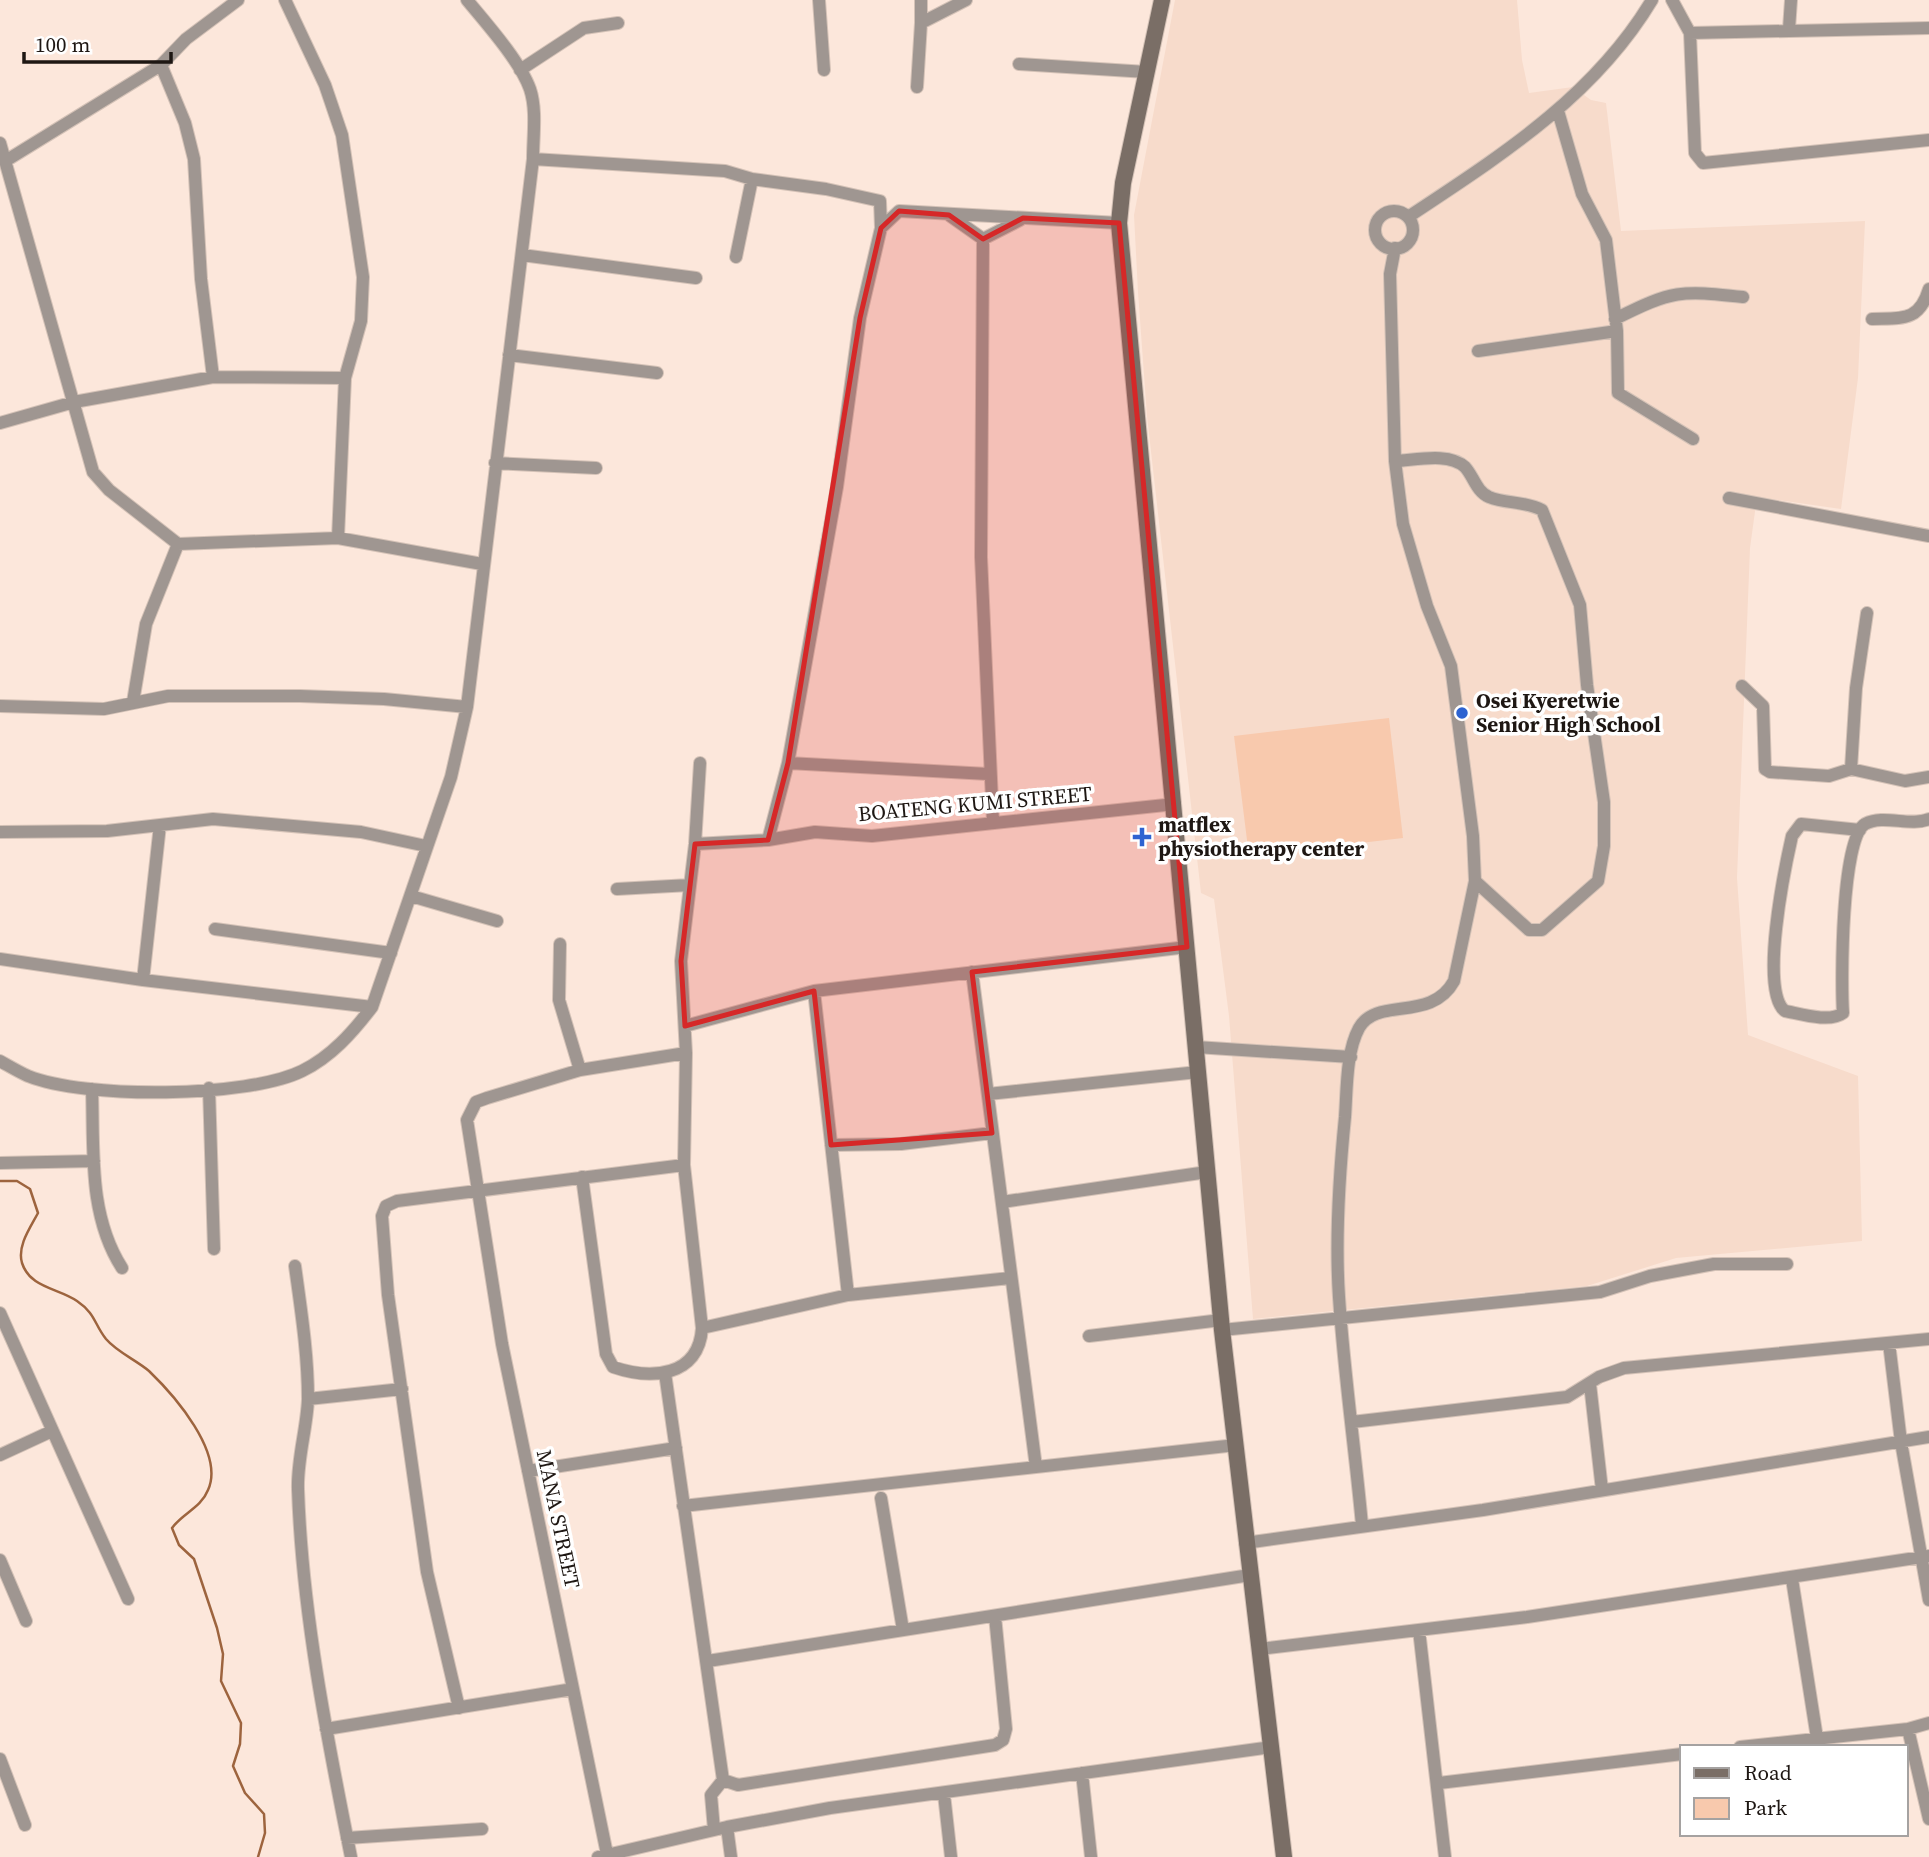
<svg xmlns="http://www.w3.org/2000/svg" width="1929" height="1857" font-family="'Source Serif 4',serif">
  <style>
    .built { fill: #f7dbcb }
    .green { fill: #f8c9ad }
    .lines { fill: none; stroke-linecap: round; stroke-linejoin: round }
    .stream { stroke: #9d643e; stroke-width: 2.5 }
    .street-casing { stroke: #d4c2b7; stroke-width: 14 }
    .secondary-casing { stroke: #d4c2b7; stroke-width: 18 }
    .street { stroke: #9f9691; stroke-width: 12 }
    .secondary { stroke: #7a6e66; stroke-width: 16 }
    .marked { fill: #d62828; fill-opacity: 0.2; stroke: #d62828; stroke-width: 5; stroke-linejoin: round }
    .poi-dot { fill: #2d63d1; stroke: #fff; stroke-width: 2.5 }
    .labels { text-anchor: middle; stroke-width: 7; stroke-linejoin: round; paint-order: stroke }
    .poi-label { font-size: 21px; font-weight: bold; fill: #1e1713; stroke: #fff; text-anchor: start }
    .street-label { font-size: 21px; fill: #1e1713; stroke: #fff }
  </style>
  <rect width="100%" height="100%" fill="#fce7db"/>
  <path class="built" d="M1175 0H1517L1522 60 1529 93 1573 87 1591 100 1606 103 1621 231 1865 221 1858 378 1841 509 1757 497 1750 548 1737 878 1748 1035 1858 1076 1862 1241 1676 1258 1587 1286 1253 1319 1229 1016 1214 899 1201 893 1147 416 1138 292 1134 215Z"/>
  <path class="green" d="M1389 718 1403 838 1249 856 1234 736Z"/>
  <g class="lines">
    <path class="stream" d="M0 1181H17L30 1189 38 1213C30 1228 17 1246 22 1263 30 1288 58 1288 77 1301 96 1314 94 1324 106 1339 117 1352 136 1360 149 1371 174 1395 225 1453 208 1490 201 1508 183 1513 172 1528L179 1545 194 1559 217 1628 223 1654 221 1681 241 1723 240 1744 233 1766 245 1793 264 1814 265 1833 258 1857"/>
    <defs>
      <path id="street" d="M285 0 325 85 342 135 363 277 361 321 345 378 338 538
        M819 0 824 70
        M921 0V23
        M1672 0 1690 33 1695 153 1703 163 1929 140
        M1789 29 1791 0
        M1690 33 1929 28
        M1019 64 1147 72
        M161 65 185 123 194 159 201 279 213 377
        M520 70 584 28 618 23
        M917 87 921 23 966 0
        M1558 111 1582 194 1606 240 1617 331 1618 393 1693 439
        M0 143 93 472 109 490 178 544 338 538 482 564
        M533 159 725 171 752 179
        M7 160 161 65 186 39 238 0
        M1375 230a19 19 0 1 1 38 0a19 19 0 1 1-38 0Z
        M949 215 983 239
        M1408 217C1500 156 1594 97 1652 0
        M881 228 899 211 1119 223
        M983 239 981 557 993 823
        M983 239 1020 220
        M522 255 696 278
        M736 257 752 179 826 189 880 201 881 228 860 318 837 487 788 763 768 840
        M1615 319C1673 290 1680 290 1743 297
        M1872 319C1902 318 1919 322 1929 289
        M1478 351 1617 331
        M509 355 657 373
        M0 423 74 402 213 377 345 378
        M1395 461C1416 460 1449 452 1465 467 1474 477 1476 491 1489 497 1506 504 1525 501 1542 510L1580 605 1587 685 1604 802V846L1598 881 1542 930H1529L1475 881
        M495 463 596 468
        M1729 498 1929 536
        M1742 686 1763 706 1765 769 1770 772 1829 776 1851 769 1905 781 1929 777
        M133 702 146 624 178 544
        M0 706 104 709 168 696H300L384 699 467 707
        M788 763 988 774
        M1851 769 1856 688 1867 613
        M1860 830 1801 824 1792 836C1785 867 1759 991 1785 1011 1801 1014 1830 1023 1843 1013 1841 984 1841 838 1865 824 1884 814 1910 827 1929 819
        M0 832 107 831 213 819 361 832 426 846
        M695 844 768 840 815 832 872 836 1175 804
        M617 889 690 885
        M411 896 497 921
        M215 929 391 953
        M560 944 559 1000 580 1070
        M0 959 143 980 372 1007
        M972 972 1036 1467
        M143 980 160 825
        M814 991 848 1295
        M685 1026 814 991 1187 947
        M1196 1047 1351 1057
        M0 1061C9 1066 19 1072 28 1076 85 1099 247 1098 302 1071 331 1057 353 1032 372 1007L451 777 467 707 533 159C533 136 537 110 530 89 520 61 486 23 467 0
        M209 1088 214 1249
        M92 1089C94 1150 88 1215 122 1268
        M988 1094 1198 1072
        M831 1145 901 1144 992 1133
        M0 1163 94 1161
        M582 1177 606 1354 613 1367C651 1380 699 1377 702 1328L684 1165 686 1053 681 961 695 844 700 763
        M1002 1202 1207 1172
        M295 1266C301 1310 308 1354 308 1399 307 1428 297 1459 298 1489 302 1612 327 1737 351 1857
        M0 1313 128 1599
        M702 1328 848 1295 1010 1278
        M1222 1330 1600 1292 1650 1276 1714 1264H1787
        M1089 1336 1221 1320
        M1889 1343 1901 1442 1929 1600
        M665 1373 723 1780 738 1785 995 1745 1003 1740 1006 1729 995 1616
        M1590 1384 1602 1490
        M308 1399 402 1389
        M1352 1422 1567 1397 1599 1377 1624 1368 1929 1339
        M0 1455 52 1431
        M528 1471 676 1448
        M881 1498 903 1630
        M683 1506 1236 1445
        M1362 1525C1355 1449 1344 1373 1339 1297 1335 1237 1339 1177 1345 1117 1347 1089 1346 1052 1359 1028 1377 996 1431 1023 1454 981L1475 881 1473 836 1451 666 1427 606 1403 524 1395 461 1390 274 1395 248
        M1245 1543 1483 1510 1929 1437
        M0 1560 26 1621
        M1792 1579 1817 1738
        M1419 1630 1445 1857
        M1260 1649 1527 1617 1929 1556
        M708 1661 1250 1575
        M459 1708 427 1572 388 1295 382 1216 386 1206 397 1201 684 1165
        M326 1729 573 1689
        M1908 1729 1929 1819
        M1740 1747 1908 1729 1929 1723
        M0 1759 25 1825
        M1082 1773 1091 1857
        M1439 1783 1682 1754
        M944 1794 951 1857
        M727 1827 731 1857
        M714 1830 711 1795 723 1780
        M347 1838 482 1829
        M607 1854 502 1344 467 1120 476 1102 487 1098 580 1070 686 1053
        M598 1857 727 1827 830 1808 1272 1747"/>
      <path id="secondary" d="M1162 0 1123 183 1119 223 1222 1330 1284 1857"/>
    </defs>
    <use href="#street" class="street-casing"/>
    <use href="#secondary" class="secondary-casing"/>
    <use href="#street" class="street"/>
    <use href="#secondary" class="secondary"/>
  </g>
  <path class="marked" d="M899 211 949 215 983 239 1023 218 1119 223 1187 947 972 972 992 1133 831 1145 814 991 685 1026 681 961 695 844 768 840 788 763 860 318 881 228Z"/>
  <g class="poi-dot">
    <circle cx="1462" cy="713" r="7"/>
    <path d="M1138.5 826.5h7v7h7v7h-7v7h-7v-7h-7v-7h7z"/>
  </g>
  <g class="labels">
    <g class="poi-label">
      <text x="1476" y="708">Osei Kyeretwie<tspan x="1476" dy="24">Senior High School</tspan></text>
      <text x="1158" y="832">matflex<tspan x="1158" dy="24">physiotherapy center</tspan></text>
    </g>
    <g class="street-label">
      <text transform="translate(975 804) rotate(-5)" y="7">BOATENG KUMI STREET</text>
      <text transform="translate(558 1519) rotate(78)" y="7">MANA STREET</text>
    </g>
  </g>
  <rect x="1680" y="1745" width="228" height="91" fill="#ffffff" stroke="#a5a2a1" stroke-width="2"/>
  <rect x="1694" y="1768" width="35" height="10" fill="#7a6e66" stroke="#a5a2a1" stroke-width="2"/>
  <text x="1744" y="1780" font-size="21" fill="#1e1713">Road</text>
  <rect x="1694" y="1798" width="35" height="21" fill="#f8c9ad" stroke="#a5a2a1" stroke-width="2"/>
  <text x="1744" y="1815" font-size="21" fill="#1e1713">Park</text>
  <path d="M24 52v10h147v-10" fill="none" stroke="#1e1713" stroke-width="3.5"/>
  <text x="35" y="52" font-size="21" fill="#1e1713" stroke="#ffffff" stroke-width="5" paint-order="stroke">100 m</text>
</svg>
